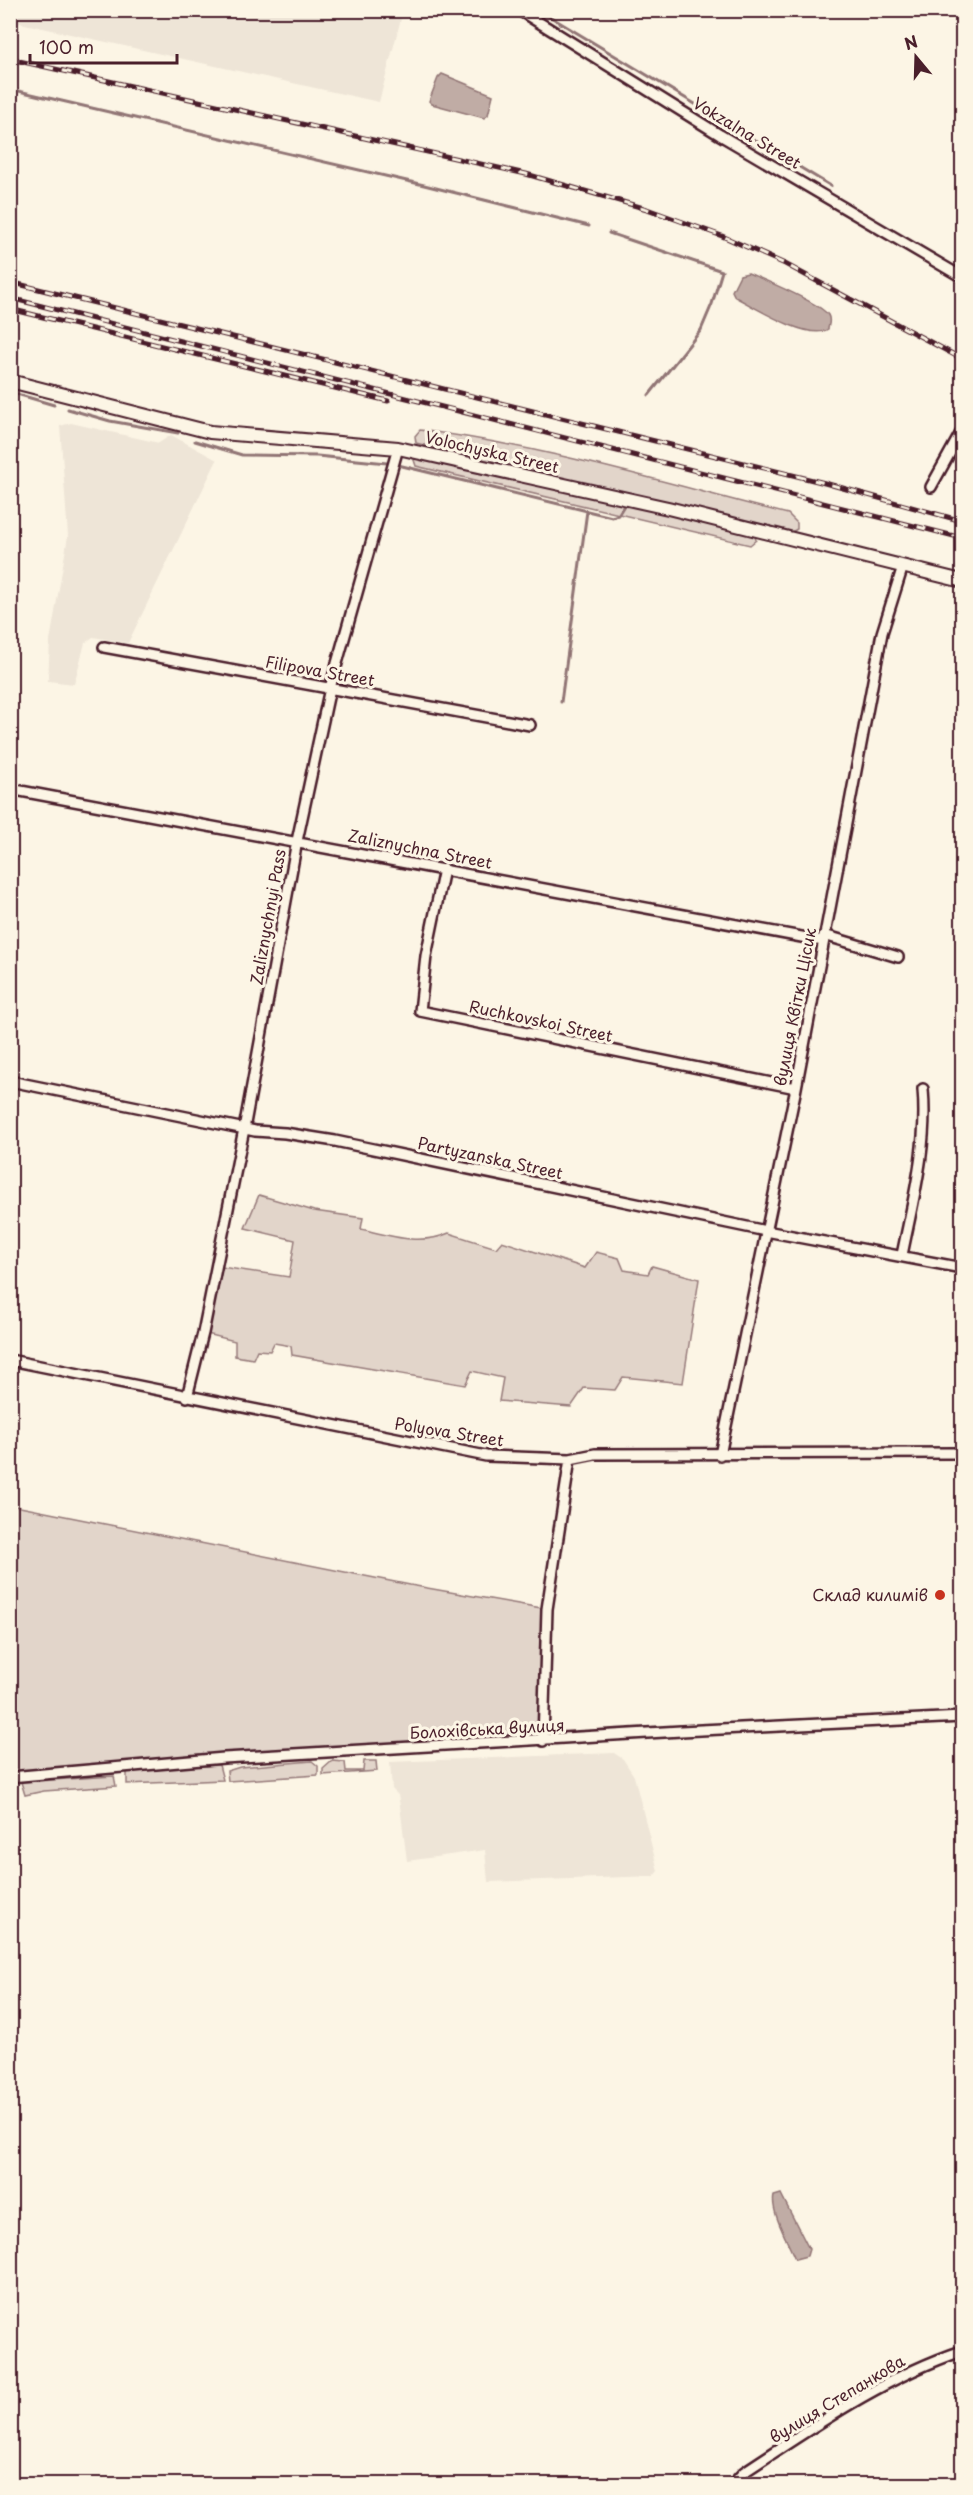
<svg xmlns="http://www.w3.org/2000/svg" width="973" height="2495" font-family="'Playpen Sans',sans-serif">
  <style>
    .built { fill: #eee5d7 }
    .green { fill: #e2d5ca; stroke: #967a7a; stroke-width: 1.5 }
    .water { fill: #c0aca5; stroke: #917474; stroke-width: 1.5 }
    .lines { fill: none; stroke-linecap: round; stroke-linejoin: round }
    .stream { stroke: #917474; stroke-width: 3 }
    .street-casing { stroke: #4a1f2b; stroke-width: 14 }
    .secondary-casing { stroke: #4a1f2b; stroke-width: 16 }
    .street { stroke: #fcf5e5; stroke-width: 9 }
    .secondary { stroke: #fcf5e5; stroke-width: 12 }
    .rail-casing { stroke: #4a1f2b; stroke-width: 5 }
    .rail { stroke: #fcf5e5; stroke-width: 3; stroke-dasharray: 9; stroke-linecap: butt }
    .poi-dot { fill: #c8321e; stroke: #fcf5e5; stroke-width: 2 }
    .labels { text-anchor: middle; stroke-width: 6; stroke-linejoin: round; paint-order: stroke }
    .street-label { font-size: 16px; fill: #4a1f2b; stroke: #fcf5e5 }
    .poi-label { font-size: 16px; fill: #4a1f2b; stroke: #fcf5e5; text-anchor: end }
  </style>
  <rect width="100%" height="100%" fill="#fcf5e5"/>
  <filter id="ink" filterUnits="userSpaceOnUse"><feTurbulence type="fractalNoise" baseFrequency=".0167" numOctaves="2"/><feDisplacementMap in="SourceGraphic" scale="12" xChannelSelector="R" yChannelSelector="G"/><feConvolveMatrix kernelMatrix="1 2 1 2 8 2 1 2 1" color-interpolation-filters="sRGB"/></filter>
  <g filter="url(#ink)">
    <path class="built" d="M11 10H403V11L379 102 11 21Z
      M71 423 159 443 171 435 217 460 128 643 93 637 85 643 74 684 48 681 50 641 68 536 60 426Z
      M614 1753 623 1759 634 1776 658 1871 654 1876 488 1882 485 1850 407 1861 400 1806 398 1795 392 1789 390 1762Z"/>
    <path class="green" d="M420 430C544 446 666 483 788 514L797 523V529L790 533 424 445 416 443 415 436Z
      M417 458 754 532 756 540 750 545 416 466 414 460Z
      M259 1195 314 1211 363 1218 361 1229C391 1236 420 1246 449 1233L496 1248 502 1241 585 1268 596 1252 619 1258 624 1270 648 1274 652 1266 699 1279 683 1383 623 1377 615 1390 584 1388 571 1407 499 1401 503 1378 472 1371 465 1385 292 1355 291 1346 274 1343 270 1351 257 1350 253 1359 235 1356V1341L203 1333 215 1266 289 1277 295 1240 245 1228Z
      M10 1505 410 1585 547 1609 543 1741 388 1749 11 1777Z
      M312 1761 318 1766V1775L228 1781 227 1771 240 1767Z
      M332 1761 345 1762 346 1771H363L364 1761H376L377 1771 323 1775V1769Z
      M219 1765 223 1780 127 1784V1771Z
      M114 1776 116 1786 44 1791 25 1795 21 1782Z"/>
    <path class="water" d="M442 74 493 95 488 115 484 118 432 104 429 101 438 78Z
      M748 273C764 280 819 302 828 315 831 320 829 323 828 329 810 342 754 307 735 297L732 291 740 275Z
      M781 2194 809 2249 807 2256 795 2259C789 2244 770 2211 774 2196Z"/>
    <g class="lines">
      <path class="stream" d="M539 10 831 186
        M10 89 424 185 589 226
        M609 233 722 271 712 304 701 330 649 395
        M10 392 54 405
        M68 409 110 421 178 433
        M195 441 242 455 317 456 387 463
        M398 465 612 517 618 515 623 507
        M561 702 587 511"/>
      <defs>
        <path id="street" d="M519 10 720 135 962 277
          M958 10 962 11
          M931 487 962 431
          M104 647 530 725
          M10 789 823 941
          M444 869 426 956 420 1011 796 1088
          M824 935 898 957
          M10 1081 255 1131 285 1133 335 1141 766 1231 962 1268
          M902 1255C913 1200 928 1146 923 1089
          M10 1360 486 1456 570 1459 595 1454 962 1453
          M187 1397 203 1333 244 1129 297 841 330 688 398 448
          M720 1455 796 1088 882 633 903 566
          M543 1741 547 1609 570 1459
          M10 1777 224 1758 681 1731 962 1717
          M733 2484 744 2472C813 2427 884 2377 962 2351"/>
        <path id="secondary" d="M10 381 210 432 398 448 668 508 962 581"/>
      </defs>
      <use href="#street" class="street-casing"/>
      <use href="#secondary" class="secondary-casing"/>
      <use href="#street" class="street"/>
      <use href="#secondary" class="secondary"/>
      <defs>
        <path id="rail" d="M10 59 526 174 647 209 722 236 785 264 962 359
          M10 282 821 482 962 521
          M10 298 962 538
          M10 309 388 401"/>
      </defs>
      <use href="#rail" class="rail-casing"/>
      <use href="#rail" class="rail"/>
    </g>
  </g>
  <circle class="poi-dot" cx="940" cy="1595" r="6"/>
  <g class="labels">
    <g class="street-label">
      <text transform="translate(747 133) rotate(31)" y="6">Vokzalna Street</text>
      <text transform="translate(492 452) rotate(13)" y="6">Volochyska Street</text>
      <text transform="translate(320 671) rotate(10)" y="6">Filipova Street</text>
      <text transform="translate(420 849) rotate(11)" y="6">Zaliznychna Street</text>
      <text transform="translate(268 917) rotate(-80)" y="6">Zaliznychnyi Pass</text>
      <text transform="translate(795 1007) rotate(-79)" y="6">вулиця Квітки Цісик</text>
      <text transform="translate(541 1021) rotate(12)" y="6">Ruchkovskoi Street</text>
      <text transform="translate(490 1158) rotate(12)" y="6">Partyzanska Street</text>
      <text transform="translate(449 1432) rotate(9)" y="6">Polyova Street</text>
      <text transform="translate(487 1729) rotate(-3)" y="6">Болохівська вулиця</text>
      <text transform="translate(837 2399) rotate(-31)" y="6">вулиця Степанкова</text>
    </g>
    <g class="poi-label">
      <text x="928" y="1601">Склад килимів</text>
    </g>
  </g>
  <rect width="973" height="2495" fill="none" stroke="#fcf5e5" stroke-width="36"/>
  <rect x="18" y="18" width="937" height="2459" fill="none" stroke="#4a1f2b" stroke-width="2" filter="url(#ink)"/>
  <g transform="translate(916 57) rotate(341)" stroke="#fcf5e5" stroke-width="4.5" paint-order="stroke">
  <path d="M0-4.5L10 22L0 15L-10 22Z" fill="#4a1f2b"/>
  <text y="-9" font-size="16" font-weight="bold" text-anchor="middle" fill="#4a1f2b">N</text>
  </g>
  <path d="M30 54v9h147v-9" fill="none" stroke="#4a1f2b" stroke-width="3"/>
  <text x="39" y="54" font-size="18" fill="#4a1f2b" stroke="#fcf5e5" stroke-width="4.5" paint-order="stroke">100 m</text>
</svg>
